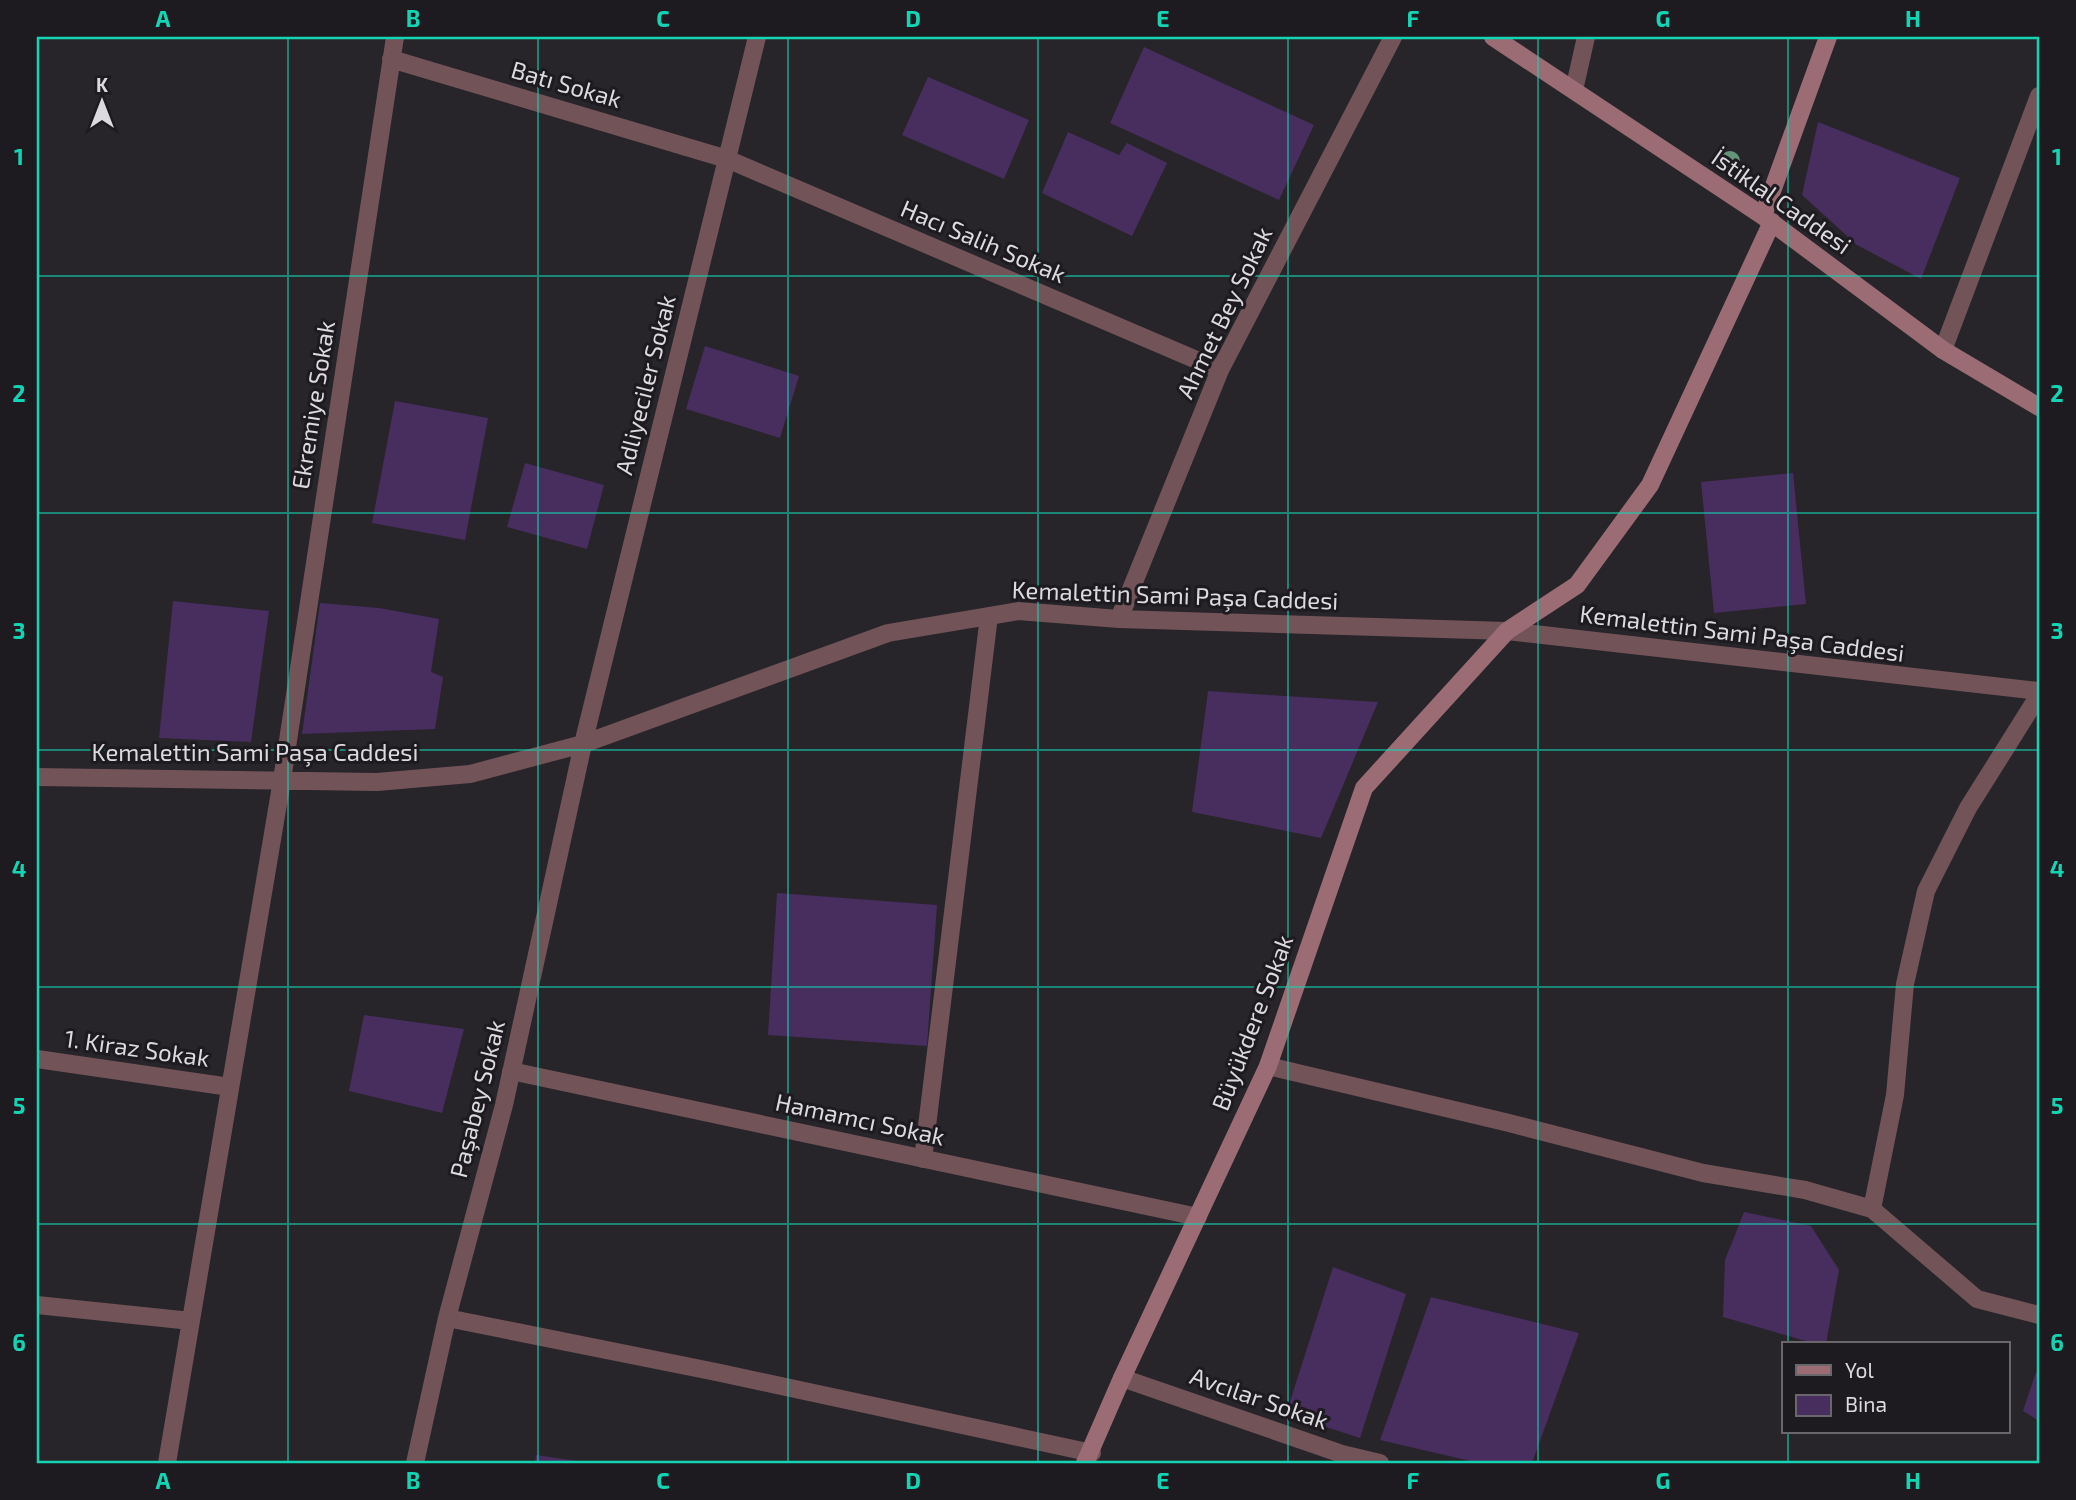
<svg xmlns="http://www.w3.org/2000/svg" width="2076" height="1500" font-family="'Exo 2',sans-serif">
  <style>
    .building { fill: #482d5f }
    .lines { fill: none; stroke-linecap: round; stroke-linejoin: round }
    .street { stroke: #715358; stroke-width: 18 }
    .secondary { stroke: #9b6c74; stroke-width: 18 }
    .tree { fill: #649579 }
    .grid { fill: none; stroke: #14d5b3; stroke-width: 2; stroke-opacity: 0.55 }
    .labels { text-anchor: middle; stroke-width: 6; stroke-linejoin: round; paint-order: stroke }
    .street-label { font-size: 24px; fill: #dcdade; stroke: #1e1b20 }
    .neatline { fill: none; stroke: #14d5b3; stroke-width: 2.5 }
    .grid-label { font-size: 23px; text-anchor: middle; font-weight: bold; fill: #14d5b3 }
  </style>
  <rect width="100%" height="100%" fill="#27242a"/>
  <path class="building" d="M1144 47 1314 125 1279 200 1110 123Z
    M928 77 1029 120 1004 179 902 135Z
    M1818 122 1960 178 1921 279 1857 245 1802 195Z
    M1068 132 1119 155 1127 143 1167 163 1132 236 1042 193Z
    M705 346 799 376 780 438 686 409Z
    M395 401 488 418 465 540 372 523Z
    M525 463 604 485 587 549 507 527Z
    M1793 473 1806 604 1714 613 1701 482Z
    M173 601 269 611 251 742 159 738Z
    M320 603 379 608 439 619 431 672 443 677 435 729 302 734Z
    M1208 691 1378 702 1321 838 1192 812Z
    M777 893 937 905 927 1046 768 1035Z
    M364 1015 464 1029 442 1113 349 1091Z
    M1744 1212 1811 1226 1839 1270 1826 1344H1816L1723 1317 1725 1260Z
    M1333 1267 1406 1294 1360 1438 1286 1414Z
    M1431 1297 1579 1333 1532 1463H1479L1380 1440Z
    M2039 1371V1421L2023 1411 2036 1372Z
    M536 1455 584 1462V1463H535Z"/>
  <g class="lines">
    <path class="street" d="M391 59 727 159 1220 370
      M1574 90 1586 37
      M1943 350 2039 96
      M1119 619 1220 370 1393 37
      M37 777 377 782 470 774 583 744 888 633 1018 611 1119 619 1507 631 2039 691
      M37 1059 230 1087
      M1268 1066 1505 1122 1703 1173 1805 1190 1872 1209 1977 1299 2039 1315
      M511 1071 1198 1217
      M923 1159 989 616
      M1872 1209 1895 1095 1905 984 1926 891 1968 808 2039 695
      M37 1305 191 1321
      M447 1318 716 1372 1092 1453
      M1122 1378 1342 1454 1380 1463
      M167 1463 282 780 395 37
      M415 1463 447 1318 504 1105 583 744 757 37"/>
    <path class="secondary" d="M1493 37 1763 216 1943 350 2039 407
      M1763 216 1828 37
      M1085 1463 1122 1378 1268 1066 1364 788 1507 631 1577 585 1650 485 1772 222"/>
  </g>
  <circle class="tree" cx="1730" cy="161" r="10"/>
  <path class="grid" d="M288 37V1463M538 37V1463M788 37V1463M1038 37V1463M1288 37V1463M1538 37V1463M1788 37V1344M37 276H2039M37 513H2039M37 750H2039M37 987H2039M37 1224H2039M1788 1432V1463"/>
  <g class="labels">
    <g class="street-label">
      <text transform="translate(566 85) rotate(16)" y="8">Batı Sokak</text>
      <text transform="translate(1781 202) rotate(35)" y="8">İstiklal Caddesi</text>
      <text transform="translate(983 242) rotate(23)" y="8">Hacı Salih Sokak</text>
      <text transform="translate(1225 313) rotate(-64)" y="8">Ahmet Bey Sokak</text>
      <text transform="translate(646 385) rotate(-76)" y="8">Adliyeciler Sokak</text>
      <text transform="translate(314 405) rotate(-81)" y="8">Ekremiye Sokak</text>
      <text transform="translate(1175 596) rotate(2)" y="8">Kemalettin Sami Paşa Caddesi</text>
      <text transform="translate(1742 634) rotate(7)" y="8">Kemalettin Sami Paşa Caddesi</text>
      <text x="255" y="761">Kemalettin Sami Paşa Caddesi</text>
      <text transform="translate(1253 1023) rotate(-69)" y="8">Büyükdere Sokak</text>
      <text transform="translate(137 1049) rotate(8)" y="8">1. Kiraz Sokak</text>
      <text transform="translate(478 1099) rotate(-76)" y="8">Paşabey Sokak</text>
      <text transform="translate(860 1120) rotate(12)" y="8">Hamamcı Sokak</text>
      <text transform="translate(1259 1399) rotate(19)" y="8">Avcılar Sokak</text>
    </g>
  </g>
  <rect width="2076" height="1500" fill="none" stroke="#1e1b20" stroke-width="77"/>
  <rect x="1782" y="1342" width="228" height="91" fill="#1e1b20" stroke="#6a676c" stroke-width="2"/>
  <rect x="1796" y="1365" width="35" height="10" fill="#9b6c74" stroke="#6a676c" stroke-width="2"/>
  <text x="1845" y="1378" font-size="21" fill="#dcdade">Yol</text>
  <rect x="1796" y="1395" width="35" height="21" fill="#482d5f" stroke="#6a676c" stroke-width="2"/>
  <text x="1845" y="1412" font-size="21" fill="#dcdade">Bina</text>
  <g transform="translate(102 102)" stroke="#1e1b20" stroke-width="5" paint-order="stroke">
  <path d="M0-5L12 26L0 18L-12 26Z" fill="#dcdade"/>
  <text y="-10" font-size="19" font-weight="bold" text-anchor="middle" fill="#dcdade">K</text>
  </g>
  <rect x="38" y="38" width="2000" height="1424" class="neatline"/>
  <g class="grid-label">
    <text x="163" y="27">A</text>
    <text x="413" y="27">B</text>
    <text x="663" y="27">C</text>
    <text x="913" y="27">D</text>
    <text x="1163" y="27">E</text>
    <text x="1413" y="27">F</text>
    <text x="1663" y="27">G</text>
    <text x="1913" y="27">H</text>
    <text x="19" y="165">1</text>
    <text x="2057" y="165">1</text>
    <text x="19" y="402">2</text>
    <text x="2057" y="402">2</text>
    <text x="19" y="639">3</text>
    <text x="2057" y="639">3</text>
    <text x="19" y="877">4</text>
    <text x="2057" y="877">4</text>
    <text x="19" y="1114">5</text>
    <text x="2057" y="1114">5</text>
    <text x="19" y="1351">6</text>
    <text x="2057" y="1351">6</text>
    <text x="163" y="1489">A</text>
    <text x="413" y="1489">B</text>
    <text x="663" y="1489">C</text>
    <text x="913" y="1489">D</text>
    <text x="1163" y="1489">E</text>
    <text x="1413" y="1489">F</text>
    <text x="1663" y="1489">G</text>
    <text x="1913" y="1489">H</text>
  </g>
</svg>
